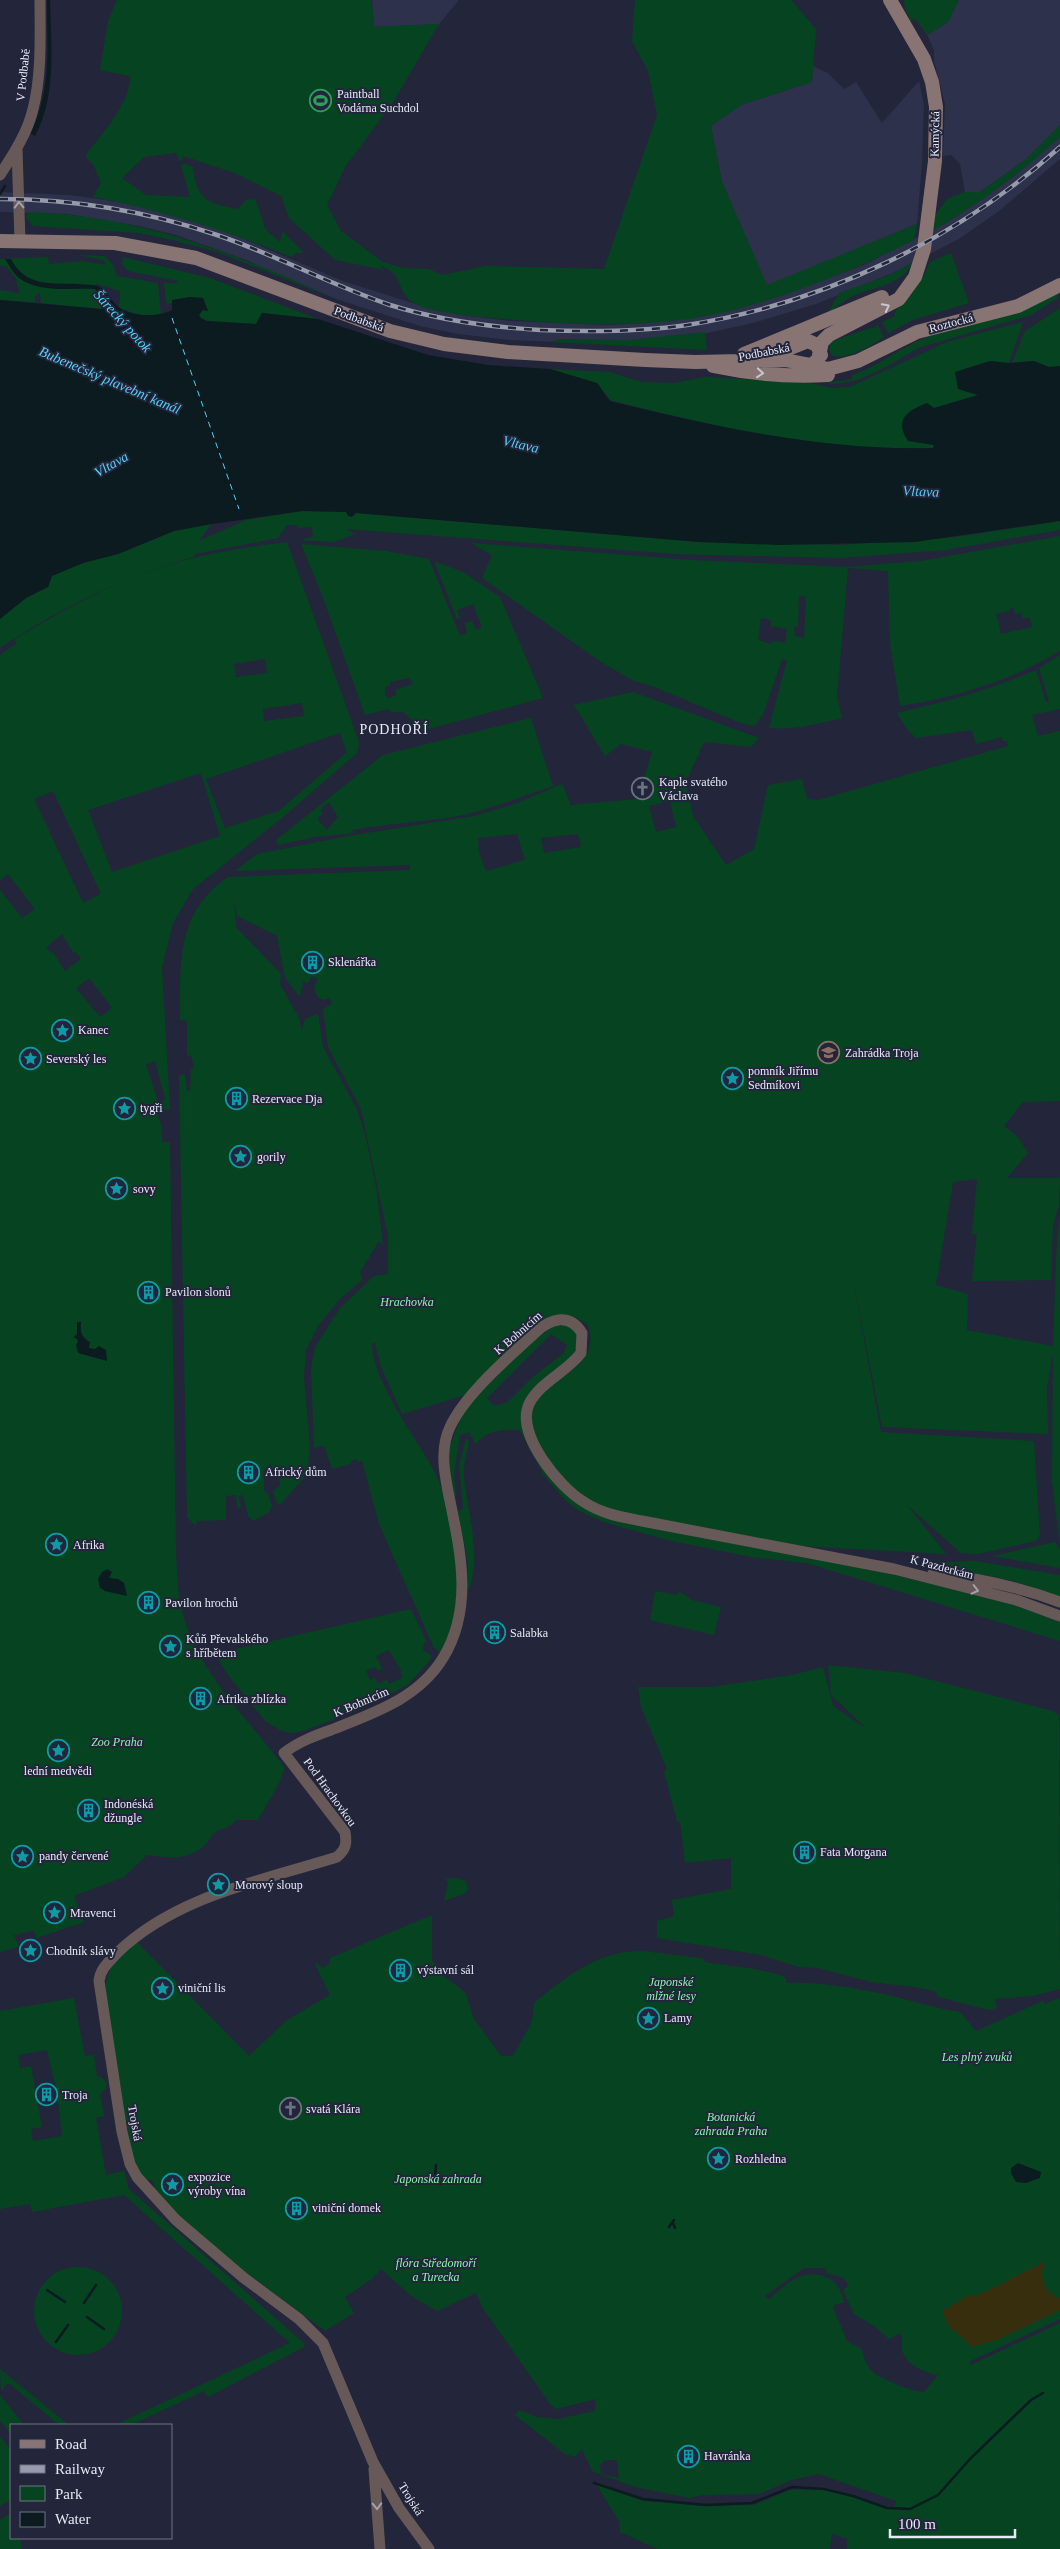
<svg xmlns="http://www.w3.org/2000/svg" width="1060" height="2549" font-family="'Times New Roman',serif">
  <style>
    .built { fill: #2d314b }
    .green { fill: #064421; fill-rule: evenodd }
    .sand { fill: #372e0e }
    .water { fill: #0b1b20 }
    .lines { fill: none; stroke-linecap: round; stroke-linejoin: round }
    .stream { stroke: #0b1b20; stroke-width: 2.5 }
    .ferry { stroke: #53d0f6; stroke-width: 1; stroke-dasharray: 6 5; stroke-linecap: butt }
    .tertiary { stroke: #665958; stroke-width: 11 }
    .secondary { stroke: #887473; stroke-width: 14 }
    .rail-casing { stroke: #979aaa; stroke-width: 4.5 }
    .rail { stroke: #23253a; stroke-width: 2.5; stroke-dasharray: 8; stroke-linecap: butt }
    .oneway { stroke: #a6a1a8 }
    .oneway2 { stroke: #cac6cf }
    .labels { text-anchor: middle; stroke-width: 4; stroke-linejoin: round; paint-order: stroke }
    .street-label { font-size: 12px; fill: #e6e9f7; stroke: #23253a }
    .poi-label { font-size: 12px; fill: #e6e9f7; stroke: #23253a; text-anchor: start }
    .park-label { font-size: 12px; font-style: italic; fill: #85f7a9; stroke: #23253a }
    .water-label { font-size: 14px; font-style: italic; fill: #53d0f6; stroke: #23253a }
    .neighbourhood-label { font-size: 14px; letter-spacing: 1px; fill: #e6e9f7; stroke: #23253a }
  </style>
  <rect width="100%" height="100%" fill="#23253a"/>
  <path class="built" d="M372 0H459L439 24 374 27Z
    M959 0H1060V125L1025 160 980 192H965L960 164 951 155 943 156 945 104 934 61V50L927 35 948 22Z
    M813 66 828 73 844 89 856 82 882 123 919 81 924 105 922 163 917 224 767 286 722 182 711 126 741 105 812 82Z
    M1060 137V159L999 211 959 239 895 272 816 304 753 323 689 337 608 344 509 340 458 334 420 326 336 299 246 260 176 235 139 226 67 214 0 212V192L69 195 106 200 143 207 220 229 343 281 425 307 461 315 511 321 607 325 647 323 686 318 779 296 866 264 951 220 1014 176Z"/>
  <path class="green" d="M117 0H372L374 27 439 24 392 104 345 167 327 205 341 231 383 262 403 268 429 269 442 275 486 266 604 269 657 115 648 71 632 41 635 0H791L816 29 812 82 741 105 711 126 722 182 767 285 917 224 914 240C859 268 802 291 742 308 671 328 590 326 517 320 494 318 440 315 420 306 397 295 405 285 392 272 389 269 383 267 379 265L385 270 335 260 289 218 281 196 235 173 183 156 180 162 176 153 144 157 122 178 146 195 190 197 181 165 186 164 193 167C196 200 209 204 238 209L246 200 255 199 266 230 280 242 282 231 304 253H297L291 257C226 230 162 211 93 197L101 183 93 164 85 156C100 137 132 101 130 76L100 70 108 21Z
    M904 0H959L948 22 927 35 915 18 911 21 905 9Z
    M1060 125V137C1022 172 979 204 934 230L935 215 947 199 965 192H980L1025 160Z
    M28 212C138 215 237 254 336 299L217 252 173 240 139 233 33 226 26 218Z
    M951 253 969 303 913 320 888 333 882 322 895 316 894 313 923 277 930 262Z
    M78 255 105 256 113 265 117 276 158 283 161 315H140L119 308 120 291 97 284 90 289H95L107 302 101 309 41 303 40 292 35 296V302L0 300V290L20 293 16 281 17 280 6 266H0V259L48 257 49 264 83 261 106 265 103 260Z
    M123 257 210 278 318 319 262 313 256 324 207 321 201 318 199 314 203 310 208 311 203 299 190 297 173 300 171 304 166 303 164 283H177L178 281 128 271 122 264Z
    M912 263C902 286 872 287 853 296 844 300 837 307 828 313L839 293 890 275Z
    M1058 293V298L1031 315 918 348 888 366 858 380 835 384 825 383 852 379V375C879 366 901 347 927 337 972 320 1015 318 1058 293Z
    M1060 308V366L1049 367 1034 361 1012 363 1025 331Z
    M1023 322 1009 363 990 361 978 395 934 408 925 442 934 445 933 448C823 451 716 427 610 400L597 383 550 369 610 372 641 382 675 383 705 377 806 382 832 388 850 387 947 342Z
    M877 324 884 337C870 346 850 359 833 356 828 351 828 346 833 341L870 328H875Z
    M705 332 707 350 551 342 559 339 628 340Z
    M302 511 346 512 699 542 840 545 958 537 1060 521V530L946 550 841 558 675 554 346 529 355 534 334 542 299 540 313 537 312 527 298 528 297 525H287L278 538 195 554 194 557C124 576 60 608 0 648V619L26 598 48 587 52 576 83 563 118 554 174 531 212 523 199 541 246 520Z
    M1060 536V651C1010 681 957 697 900 706L890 643 888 571 848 568 837 696 842 718C817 724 795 730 769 728L787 660 782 659 764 712 755 726 741 723 652 686 634 681 601 662 482 578 492 555 471 543 691 560 848 567 921 561ZM799 596H806L804 638 795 636 794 627 798 626ZM1013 608 1015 614 1021 613 1023 618H1030L1032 627 1001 634 996 614 1010 611 1009 609ZM761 618 771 620 770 626 787 629 785 643 774 641 771 644 758 640Z
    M287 542 359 742 357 753 282 818 193 889 173 923 162 968 170 1110 162 1109 157 1111 161 1125 162 1142H170L176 1552C177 1568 177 1585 180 1601 191 1666 247 1717 285 1768L276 1789 258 1820H236C230 1829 220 1828 213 1834 210 1837 209 1841 206 1844 188 1861 170 1858 147 1855L124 1877 74 1896 84 1922 37 1938 34 1931 14 1935 19 1947 0 1952V890L22 918 35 909 8 874 0 880V655L16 644 15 639C59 613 107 585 156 569 198 555 244 547 287 542ZM265 659 267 673 236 677 234 664ZM302 703 304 716 264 721 263 709ZM340 733 347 752 279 811 225 828 206 779ZM201 773 220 836 112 872 88 810ZM53 791 101 894 83 903 34 799ZM62 934 74 954 76 952 81 959 65 971 53 952 51 953 46 947ZM89 978 112 1008 100 1017 76 988ZM155 1061 165 1099 159 1104 146 1065Z
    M301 544 386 551 429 559 460 636 467 633 465 623 472 621 476 630 482 627 473 604 457 610 460 618 457 619 434 561 463 572 500 597 543 698 414 733 412 720 403 712H392L389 709 365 715 322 595ZM410 678 413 684 395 690 397 695 389 698 385 696V687L390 685V682Z
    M1060 655V709L1032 715 1038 736 1060 731V1101L1023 1102 1004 1126 1017 1136 1028 1153 1007 1178H1060L1059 1205 1053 1226 1051 1280 972 1281 977 1234H972L977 1179 953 1182 936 1285 968 1294 967 1330 1053 1346 1057 1238 1060 1218V1546L1052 1481 1053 1353 1047 1388 1048 1434 882 1427 851 1268 881 1432 1034 1441 1040 1536 1036 1541 978 1554 961 1553 907 1505 946 1554C887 1550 828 1549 769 1543 736 1540 702 1529 669 1522 643 1517 613 1514 590 1500 564 1484 537 1453 532 1423 525 1379 608 1375 587 1324 572 1315 563 1311 546 1318L466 1395 402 1414 381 1367 375 1343H372C372 1366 386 1389 397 1410 409 1433 430 1459 439 1482 453 1515 462 1579 455 1613 452 1626 446 1640 442 1653L434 1648 379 1524 362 1461 358 1462 357 1459 351 1461V1464L332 1469 324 1446 314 1448 311 1369 315 1347 340 1308 374 1276 388 1274V1236L361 1109 328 1047 323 1009 332 1004 330 998 323 1000 318 998 314 987 318 979 312 976 308 983 303 981 300 997 285 978 277 936 237 916 234 898 236 927 281 974 280 984 299 1018 302 1031 305 1019 318 1014 323 1047 357 1109 366 1138 377 1193 383 1246 379 1241 360 1272 362 1280 339 1300 318 1326 306 1350 304 1377 310 1447 308 1468 304 1478 280 1505 276 1502 273 1491 280 1486 279 1473 274 1471 270 1464 264 1470V1491L268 1493 272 1506 269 1512 253 1521 248 1516 243 1495 239 1496 241 1507 237 1508 236 1495 226 1496V1520L197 1521 196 1526 187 1517 179 1075 185 1074 187 1091H190L191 1070 194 1067 191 1056 187 1055V1021L180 1020C181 963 175 914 228 877L410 870V865L235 871 257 854 348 836 474 816 512 805 562 784 571 805 649 798 644 778 652 752 621 744 605 756 574 705 633 692 759 738 751 747 704 742 686 782 693 816 726 865 754 849 768 785 802 779 807 799 818 800 1008 746 1007 741H1003L1002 737 976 744 972 730 916 738 906 728 897 713C945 702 991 690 1036 670L1046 702H1049L1039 668ZM670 801 676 827 656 832 649 806ZM517 834 525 860 486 871 479 853 478 838ZM578 834 581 847 544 853 541 838Z
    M531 718 553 786C520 797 487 811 453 817 419 822 386 824 352 830L353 833 315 837 278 845 276 840 383 755ZM329 802 338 817 327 830 317 819 323 813 320 810Z
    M566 1325 577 1333V1352L553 1373 522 1422 576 1502 820 1557 1005 1602 1060 1622V1641L807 1563 751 1557 667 1540 604 1522 579 1511 565 1500 543 1474 520 1430C505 1429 486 1430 476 1444L469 1432 460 1435 454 1475 456 1496H454L450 1469V1447L461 1416 475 1398 534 1340 554 1326ZM551 1334 567 1345 563 1354 534 1376 508 1402 494 1406 487 1398Z
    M466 1438 469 1442C467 1453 463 1466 464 1477 467 1509 483 1560 468 1591V1565L458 1511 463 1509 459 1466Z
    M1055 1542 1060 1550V1568L992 1556Z
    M975 1561 1060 1575V1598C1013 1576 964 1571 913 1566L914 1563Z
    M655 1591 675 1595 680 1592 692 1600 721 1607 714 1635 650 1620Z
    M411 1609 426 1641 423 1646V1650L431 1655V1659L408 1685 354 1712 303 1731 291 1733 282 1731 266 1722 228 1675 215 1654ZM389 1650 401 1670 402 1678 389 1684 387 1680 378 1684 375 1678 370 1680 366 1671 375 1667 378 1671 382 1669 376 1656Z
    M828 1665 905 1673 1053 1711 1059 1716 1060 1989 1032 1996 995 1999 997 2008 989 2010 939 1997 935 1991 915 1987 871 1982 818 1968 799 1967 761 1955 657 1938V1921L674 1916 672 1900 731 1889V1858L685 1863 680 1822 677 1821 664 1772 667 1769 641 1707 638 1687H711L792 1675 823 1667 833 1706 867 1729 831 1695Z
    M456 1878 466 1881 468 1890 464 1894 444 1901 448 1882 445 1879Z
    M432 1915V1960L441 1974 465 1992 474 2019 501 2056H513L532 2022 534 2003C563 1979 596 1953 635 1951 653 1951 683 1957 703 1958L705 1962C732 1967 758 1967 785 1977L787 1983C817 1982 848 1987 878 1993 906 1998 932 2008 960 2012L976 2031 1043 2001 1045 2004 1060 1998V2319L969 2362 971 2365 1060 2323V2549H847V2539L832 2534 830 2549H658L620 2532 619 2521 596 2484 643 2501 705 2506 754 2505 790 2490H831L894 2508 896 2501 819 2474 792 2480 759 2494 704 2495 689 2498 635 2487 592 2471 582 2449 575 2457 565 2454 515 2415 519 2410 537 2417 558 2419 595 2411 596 2399 556 2409 551 2405 484 2310 476 2293 437 2311 410 2295 381 2269 372 2279 345 2297 354 2313 325 2331 239 2267 189 2225 152 2188 155 2185 151 2180H145L135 2164 128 2133 105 1992C105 1968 120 1957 136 1941L249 2056 287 2020 330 1995 315 1964 317 1963 322 1968 329 1964 330 1958ZM804 2268H826V2273L844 2278 848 2286 843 2290 854 2314 874 2326 889 2339 901 2333C903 2339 901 2345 902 2350 906 2366 925 2372 938 2375L924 2392C914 2391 908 2389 898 2385 878 2376 866 2374 862 2349L847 2341 833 2308 836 2304 844 2303C842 2293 838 2282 828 2278 802 2267 789 2283 769 2299L765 2296ZM605 2460H617L619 2478 601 2474 600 2465Z
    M74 1998 85 2056 94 2055 97 2076 103 2078 107 2084 105 2090 100 2094 104 2116 96 2118 106 2175 124 2171 129 2189 305 2344 304 2347 208 2397 204 2391 131 2425H115L290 2343 124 2195 32 2212 30 2204 0 2209V2011ZM47 2050 57 2093 62 2136 33 2141 31 2129 42 2127 31 2066 20 2068 18 2055Z
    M34 2311a44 44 0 1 1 88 0a44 44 0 1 1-88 0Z
    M0 2369 69 2425H59L10 2384H7L1 2391Z
    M0 2395 24 2425H11V2434L0 2421Z
    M0 2437 11 2450V2500L0 2506Z
    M11 2513V2538H20L22 2549H0V2520Z"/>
  <path class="sand" d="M1046 2261C1038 2274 1043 2294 1060 2298V2310L997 2340 972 2347 954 2330H951L942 2311 969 2295 975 2296 993 2288Z"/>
  <path class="water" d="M47 0H50C51 44 57 96 35 136L30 133C52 93 47 44 47 0Z
    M5 259H11C25 287 51 283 79 284 84 285 93 284 98 286 108 291 111 302 120 308 133 317 159 317 172 310V300L190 297 203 298 208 311 203 310 199 315 201 318 207 321 256 324 262 313 318 319 428 355 488 365 550 369 597 383 610 401C716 427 823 451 933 448L934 445 908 441C893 419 909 410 927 403L934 408 978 395 958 389 955 372 990 361 1009 363 1034 361 1049 367 1060 366V521L915 542 779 545 699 542 356 513 352 517 348 516 346 512 302 511 212 524 174 531 118 554 83 563 52 576 48 587 26 598 0 619V300L101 309 107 302 95 289C72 288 38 293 19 278 13 273 9 265 5 259Z
    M77 1322H81C80 1332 81 1337 90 1342L89 1348 95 1349 99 1346 106 1350 107 1361 78 1353 76 1345 78 1341 76 1338H73L77 1334Z
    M107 1569 112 1572 109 1578 118 1579 124 1583 127 1596 105 1591 100 1588 98 1579 102 1572Z
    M1018 2163 1041 2172 1040 2178 1026 2183 1016 2182 1011 2173V2168Z"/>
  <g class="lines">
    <path class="stream" d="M0 194 5 186
      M436 2165 435 2177 440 2184
      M673 2223 675 2228
      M669 2227 674 2220
      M47 2290 65 2302
      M84 2303 96 2285
      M87 2317 104 2329
      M56 2342 68 2325
      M594 2483 643 2499 706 2505 752 2503 792 2487 824 2489 853 2496 887 2508 910 2509 938 2495 970 2459 1031 2400 1043 2393"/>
    <path class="ferry" d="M172 318 239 509"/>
    <path class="tertiary" d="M17 149 20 241
      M0 175C13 155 28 132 33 109 42 74 40 35 40 0
      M933 1573C978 1578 1017 1586 1060 1602
      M374 2469 380 2549
      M429 2549 399 2508 373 2462 323 2343 299 2319 244 2278 176 2220 137 2177 130 2164 122 2132 99 1981C100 1969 109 1962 117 1953 176 1896 261 1881 337 1857 346 1849 347 1844 345 1832L284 1753C298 1742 314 1736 331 1730 373 1713 418 1699 443 1658 473 1609 461 1554 450 1501 445 1477 439 1450 450 1427 465 1394 509 1357 536 1332 551 1318 570 1313 582 1333L581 1353C567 1372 540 1382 529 1404 515 1434 560 1488 584 1502 602 1514 622 1517 642 1521L894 1569 1016 1600 1060 1616"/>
    <path class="secondary" d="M0 241 115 243 196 258 390 331 444 344 508 352 645 360 695 362 785 360 811 365 818 360 822 342 829 335 899 299 915 277 924 249 935 161 936 107 932 82 924 59 890 0
      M760 352 788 349 808 341 817 345 821 355
      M744 354 882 297
      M806 365 828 369 858 361 917 332 1018 306 1060 285
      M713 366C750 374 790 377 828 375"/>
    <defs>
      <path id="rail" d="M0 199C74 199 146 211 217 235 276 255 331 285 390 305 438 320 489 327 540 330 589 332 638 332 687 325 823 304 958 239 1060 147"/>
    </defs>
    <use href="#rail" class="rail-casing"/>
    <use href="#rail" class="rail"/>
  </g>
  <defs><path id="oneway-chevron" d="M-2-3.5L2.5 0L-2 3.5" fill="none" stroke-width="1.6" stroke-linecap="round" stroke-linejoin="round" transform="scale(1.25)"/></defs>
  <g class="oneway">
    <use href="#oneway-chevron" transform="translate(19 205) rotate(-91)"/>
    <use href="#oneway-chevron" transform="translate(975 1590) rotate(14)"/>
    <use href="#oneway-chevron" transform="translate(377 2506) rotate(88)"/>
  </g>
  <g class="oneway2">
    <use href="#oneway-chevron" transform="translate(886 307) rotate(-27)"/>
    <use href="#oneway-chevron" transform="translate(760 373) rotate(5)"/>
  </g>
  <defs>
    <symbol id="stadium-ring" viewBox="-11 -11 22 22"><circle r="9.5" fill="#23253a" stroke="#2e9e5b" stroke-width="1.5"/><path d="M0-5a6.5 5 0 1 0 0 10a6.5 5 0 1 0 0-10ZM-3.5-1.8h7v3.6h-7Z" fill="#2e9e5b"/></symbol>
    <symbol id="church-ring" viewBox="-11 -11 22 22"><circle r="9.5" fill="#23253a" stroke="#6b7280" stroke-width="1.5"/><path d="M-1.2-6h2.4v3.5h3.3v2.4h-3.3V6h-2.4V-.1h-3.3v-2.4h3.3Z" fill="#6b7280"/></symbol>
    <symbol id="building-ring" viewBox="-11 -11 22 22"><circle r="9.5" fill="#23253a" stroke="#0f9aa8" stroke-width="1.5"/><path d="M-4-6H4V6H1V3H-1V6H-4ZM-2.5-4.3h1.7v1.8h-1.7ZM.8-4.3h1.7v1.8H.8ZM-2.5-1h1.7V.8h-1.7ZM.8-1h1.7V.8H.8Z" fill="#0f9aa8"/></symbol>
    <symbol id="sight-ring" viewBox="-11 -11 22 22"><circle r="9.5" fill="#23253a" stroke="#0f9aa8" stroke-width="1.5"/><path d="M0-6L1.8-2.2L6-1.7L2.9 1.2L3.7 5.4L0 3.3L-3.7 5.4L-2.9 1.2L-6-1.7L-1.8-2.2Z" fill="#0f9aa8"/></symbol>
    <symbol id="school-ring" viewBox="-11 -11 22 22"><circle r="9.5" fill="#23253a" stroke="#8d6e63" stroke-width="1.5"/><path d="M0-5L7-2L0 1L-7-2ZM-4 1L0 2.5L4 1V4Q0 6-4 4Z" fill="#8d6e63"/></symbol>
  </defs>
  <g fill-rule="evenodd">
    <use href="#stadium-ring" x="308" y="88" width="25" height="25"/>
    <use href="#church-ring" x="630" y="776" width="25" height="25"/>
    <use href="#building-ring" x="300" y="950" width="25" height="25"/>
    <use href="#sight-ring" x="50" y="1018" width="25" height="25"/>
    <use href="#school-ring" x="816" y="1040" width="25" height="25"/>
    <use href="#sight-ring" x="18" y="1046" width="25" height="25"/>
    <use href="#sight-ring" x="720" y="1066" width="25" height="25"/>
    <use href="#building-ring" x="224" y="1086" width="25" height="25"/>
    <use href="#sight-ring" x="112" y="1096" width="25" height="25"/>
    <use href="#sight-ring" x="228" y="1144" width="25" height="25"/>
    <use href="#sight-ring" x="104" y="1176" width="25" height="25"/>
    <use href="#building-ring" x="136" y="1280" width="25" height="25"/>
    <use href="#building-ring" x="236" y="1460" width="25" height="25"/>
    <use href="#sight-ring" x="44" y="1532" width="25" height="25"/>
    <use href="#building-ring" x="136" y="1590" width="25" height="25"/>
    <use href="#building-ring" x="482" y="1620" width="25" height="25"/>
    <use href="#sight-ring" x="158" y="1634" width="25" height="25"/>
    <use href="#building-ring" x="188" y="1686" width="25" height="25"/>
    <use href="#sight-ring" x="46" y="1738" width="25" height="25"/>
    <use href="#building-ring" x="76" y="1798" width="25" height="25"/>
    <use href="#building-ring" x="792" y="1840" width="25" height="25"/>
    <use href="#sight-ring" x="10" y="1844" width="25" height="25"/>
    <use href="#sight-ring" x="206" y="1872" width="25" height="25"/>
    <use href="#sight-ring" x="42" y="1900" width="25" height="25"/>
    <use href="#sight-ring" x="18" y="1938" width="25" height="25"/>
    <use href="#building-ring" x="388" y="1958" width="25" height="25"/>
    <use href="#sight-ring" x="150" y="1976" width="25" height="25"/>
    <use href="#sight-ring" x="636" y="2006" width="25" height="25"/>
    <use href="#building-ring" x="34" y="2082" width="25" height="25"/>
    <use href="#church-ring" x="278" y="2096" width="25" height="25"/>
    <use href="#sight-ring" x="706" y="2146" width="25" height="25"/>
    <use href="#sight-ring" x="160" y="2172" width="25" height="25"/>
    <use href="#building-ring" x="284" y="2196" width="25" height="25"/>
    <use href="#building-ring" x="676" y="2444" width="25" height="25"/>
  </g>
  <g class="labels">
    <g class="street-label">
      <text transform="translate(23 75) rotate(-84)" y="4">V Podbabě</text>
      <text transform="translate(935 134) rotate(-89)" y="4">Kamýcká</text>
      <text transform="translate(359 319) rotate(20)" y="4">Podbabská</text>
      <text transform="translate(951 323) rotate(-15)" y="4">Roztocká</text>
      <text transform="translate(764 352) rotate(-11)" y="4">Podbabská</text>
      <text transform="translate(518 1333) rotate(-41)" y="4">K Bohnicím</text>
      <text transform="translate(942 1567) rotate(15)" y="4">K Pazderkám</text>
      <text transform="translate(361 1702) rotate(-23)" y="4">K Bohnicím</text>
      <text transform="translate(330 1792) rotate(54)" y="4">Pod Hrachovkou</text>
      <text transform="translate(135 2123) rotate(80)" y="4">Trojská</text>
      <text transform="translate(411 2499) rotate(58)" y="4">Trojská</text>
    </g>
    <g class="poi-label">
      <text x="337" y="98">Paintball<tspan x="337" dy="14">Vodárna Suchdol</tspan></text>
      <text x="659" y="786">Kaple svatého<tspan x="659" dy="14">Václava</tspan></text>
      <text x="328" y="966">Sklenářka</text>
      <text x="78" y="1034">Kanec</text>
      <text x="845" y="1057">Zahrádka Troja</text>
      <text x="46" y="1063">Severský les</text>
      <text x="748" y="1075">pomník Jiřímu<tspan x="748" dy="14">Sedmíkovi</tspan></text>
      <text x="252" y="1103">Rezervace Dja</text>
      <text x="140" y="1112">tygři</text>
      <text x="257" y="1161">gorily</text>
      <text x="133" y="1193">sovy</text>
      <text x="165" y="1296">Pavilon slonů</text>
      <text x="265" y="1476">Africký dům</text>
      <text x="73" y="1549">Afrika</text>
      <text x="165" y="1607">Pavilon hrochů</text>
      <text x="510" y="1637">Salabka</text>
      <text x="186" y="1643">Kůň Převalského<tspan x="186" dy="14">s hříbětem</tspan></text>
      <text x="217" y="1703">Afrika zblízka</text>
      <text x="58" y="1775" text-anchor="middle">lední medvědi</text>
      <text x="104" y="1808">Indonéská<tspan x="104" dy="14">džungle</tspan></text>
      <text x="820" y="1856">Fata Morgana</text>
      <text x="39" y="1860">pandy červené</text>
      <text x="235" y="1889">Morový sloup</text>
      <text x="70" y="1917">Mravenci</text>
      <text x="46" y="1955">Chodník slávy</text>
      <text x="417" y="1974">výstavní sál</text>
      <text x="178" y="1992">viniční lis</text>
      <text x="664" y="2022">Lamy</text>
      <text x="62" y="2099">Troja</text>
      <text x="306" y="2113">svatá Klára</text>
      <text x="735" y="2163">Rozhledna</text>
      <text x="188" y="2181">expozice<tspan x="188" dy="14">výroby vína</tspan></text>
      <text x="312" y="2212">viniční domek</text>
      <text x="704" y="2460">Havránka</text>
    </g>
    <g class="park-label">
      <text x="407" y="1306">Hrachovka</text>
      <text x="117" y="1746">Zoo Praha</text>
      <text x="671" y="1986">Japonské<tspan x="671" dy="14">mlžné lesy</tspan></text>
      <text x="977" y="2061">Les plný zvuků</text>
      <text x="731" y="2121">Botanická<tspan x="731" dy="14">zahrada Praha</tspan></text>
      <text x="438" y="2183">Japonská zahrada</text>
      <text x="436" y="2267">flóra Středomoří<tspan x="436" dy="14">a Turecka</tspan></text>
    </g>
    <g class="water-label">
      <text transform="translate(123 321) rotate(48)" y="5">Šárecký potok</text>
      <text transform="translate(110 380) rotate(23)" y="5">Bubenečský plavební kanál</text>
      <text transform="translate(521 444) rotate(13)" y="5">Vltava</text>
      <text transform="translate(111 464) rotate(-30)" y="5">Vltava</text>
      <text transform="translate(921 491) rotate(2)" y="5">Vltava</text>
    </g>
    <g class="neighbourhood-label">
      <text x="394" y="734">PODHOŘÍ</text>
    </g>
  </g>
  <rect x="10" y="2424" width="162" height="115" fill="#23253a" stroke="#717386"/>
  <rect x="20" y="2440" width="25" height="8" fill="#887473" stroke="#717386"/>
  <text x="55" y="2449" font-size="15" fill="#e6e9f7">Road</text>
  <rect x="20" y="2465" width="25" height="8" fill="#979aaa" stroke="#717386"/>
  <text x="55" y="2474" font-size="15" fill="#e6e9f7">Railway</text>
  <rect x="20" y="2486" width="25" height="15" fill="#064421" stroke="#717386"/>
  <text x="55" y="2499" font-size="15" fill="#e6e9f7">Park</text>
  <rect x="20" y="2512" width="25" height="15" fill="#0b1b20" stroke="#717386"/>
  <text x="55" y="2524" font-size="15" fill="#e6e9f7">Water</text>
  <path d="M890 2529v8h125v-8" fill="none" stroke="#e6e9f7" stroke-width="2.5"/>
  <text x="898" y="2529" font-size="15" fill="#e6e9f7" stroke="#23253a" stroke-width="4" paint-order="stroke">100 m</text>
</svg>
